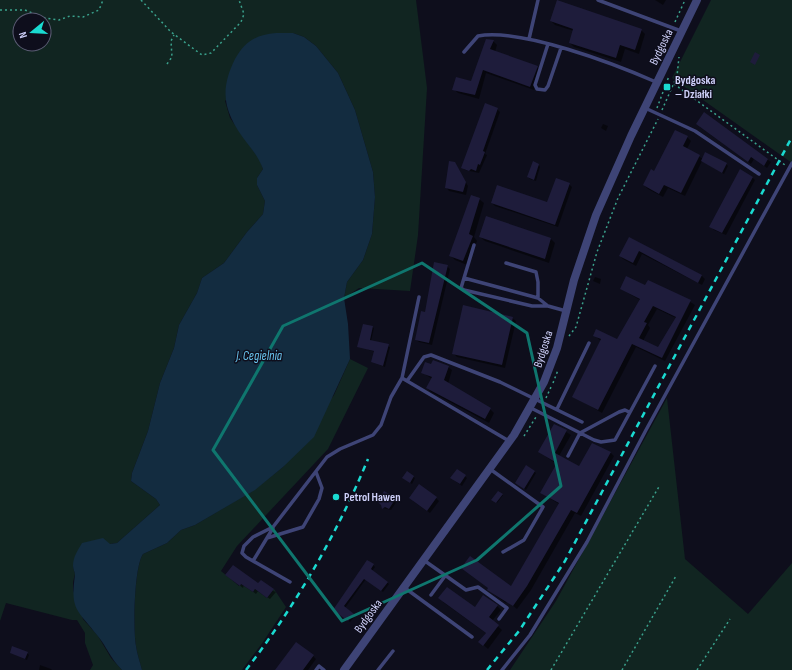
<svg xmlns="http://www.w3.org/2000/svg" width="792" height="670" font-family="'Sofia Sans Condensed',sans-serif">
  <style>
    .green { fill: #112521; fill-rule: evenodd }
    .water { fill: #132c40 }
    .shadow { fill: #0007; fill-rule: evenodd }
    .building { fill: #1e1c3b; fill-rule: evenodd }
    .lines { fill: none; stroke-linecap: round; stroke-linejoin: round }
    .path { stroke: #3aa18c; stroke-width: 1.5; stroke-dasharray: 2 3; stroke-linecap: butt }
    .service { stroke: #3e4476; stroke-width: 3.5 }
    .tertiary { stroke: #3e4476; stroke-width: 8 }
    .rail { stroke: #1adad1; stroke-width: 2.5; stroke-dasharray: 6 5; stroke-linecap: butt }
    .marked { fill: none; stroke: #0f766e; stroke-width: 3; stroke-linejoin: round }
    .poi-dot { fill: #1adad1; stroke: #0e0e1c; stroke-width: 1.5 }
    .labels { text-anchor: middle; stroke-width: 3; stroke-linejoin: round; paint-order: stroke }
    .street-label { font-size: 12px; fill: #ced0f9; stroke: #0e0e1c }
    .poi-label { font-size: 12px; font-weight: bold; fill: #ced0f9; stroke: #0e0e1c; text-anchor: start }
    .water-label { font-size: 13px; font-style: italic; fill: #68c3ed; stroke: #0e0e1c }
  </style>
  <rect width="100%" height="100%" fill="#0e0e1c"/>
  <path class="green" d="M0 0H416L427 88 418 235 410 291 359 288 344 298 347 282 363 260 372 234 375 197 373 172 355 110 338 73 316 46 304 37 293 33 225 101 230 118 260 160 263 169 257 178V185L265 201 263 214 247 232 224 263 202 278 197 293 179 325 174 348 160 383 148 431 132 473 131 481 156 499 160 505 117 543 110 544 73 566 75 574 73 582V590L83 619 98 636 111 658 122 670H90L93 665 85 643V633L77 620H72L6 603 0 621ZM20 20H44V44H20Z
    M711 0H792V163L672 78Z
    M350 359 368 368 328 449 237 546 221 571 239 586 241 584 253 592 255 589 267 598 274 589 286 607 263 642 242 670H142C140 662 137 654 136 646 133 629 134 567 143 554L167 543 181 530 195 525 254 490 283 467 334 395Z
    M667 398 685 559 748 614 792 563V670H510L556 601Z"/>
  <path class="water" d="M276 33H293L304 37 316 46 338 73 355 110 373 172 375 197 372 234 363 260 347 282 344 298 348 324 350 359 314 437 283 467 255 490 195 525 181 530 167 543 143 554C134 567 133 629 136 646 137 654 140 662 142 670H122C110 658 107 647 97 635 77 609 70 610 75 575 75 572 73 569 73 566 73 557 78 550 82 543L103 538 110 544 117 543 160 505 156 499 131 481 132 473 148 431 160 383 174 348 179 325 197 293 202 278 224 263 247 232 263 214 265 201 257 185V178L263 169C259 158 254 152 247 143 225 114 218 93 235 59 245 41 256 35 276 33Z"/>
  <path class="shadow" d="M655 0H666L663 5Z
    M551 21 641 30 645 34 639 54 625 49 621 62 574 47 570 43 574 31 555 25Z
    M493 41 497 45 495 52 537 67 541 71 534 90 486 73 479 99 458 93 454 89 472 83Z
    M497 109 500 112 485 154 487 155 479 173 465 170 462 167Z
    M704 114 768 160 771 162 767 168 754 159 751 164 700 127Z
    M603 124 608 126 606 131 601 128Z
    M687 137 691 141 687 149 703 159 726 164 728 166 724 174 702 161 685 196 668 188 663 197 648 189 644 185Z
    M455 163 468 186 466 195 449 191 446 187Z
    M539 165 540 167 536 181 530 179 528 177Z
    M752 177 755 180 726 235 714 230 711 226Z
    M569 184 572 187 558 227 495 206 492 203 548 204Z
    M479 199 484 203 474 237 477 241 467 265 455 260 451 256Z
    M480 237 551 239 555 243 549 263 485 241Z
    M629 238 702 276 705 279 702 285 642 254 636 266 623 259 620 256Z
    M447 266 450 269 432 345 419 342 416 340Z
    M595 277 601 279 600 284 593 281Z
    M646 287 686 299 695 305 665 361 636 347 602 413 573 396 601 341 594 335 618 340 640 300 621 289ZM657 309 676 318 659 349 643 341 650 328 648 325Z
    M512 318 516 321 505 368 457 357 453 353Z
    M372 327 374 328 371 341 390 347 385 367 372 362 375 352 359 346Z
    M432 365 448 367 452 370 448 384 490 409 494 413 489 423 431 392 427 388 432 379 422 372Z
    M555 425 571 435 559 456 580 467 592 444 611 453 614 456 581 516 575 513 531 590 517 609 507 601 506 603 488 590 511 587 559 504 541 493 557 464 539 452Z
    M527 466 536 473 526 490 518 484Z
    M457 470 467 478 462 486 454 480Z
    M413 477 415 478 412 484 403 478Z
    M498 492 503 495 497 503 493 500Z
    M436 498 439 501 430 513 413 501Z
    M395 499 397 501 391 510 383 508Z
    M373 565 375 567 372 571 389 584 383 592 366 579 345 608 355 616 350 622 336 611Z
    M229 577 258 585 276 592 270 599 258 591 256 594 244 585 243 588Z
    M443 602 475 608 497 606 501 610 492 621 502 630 488 649 480 642 486 633Z
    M11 653H27L29 655 27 660Z
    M313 656 316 659 308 670H276Z
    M40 665 51 669 52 670H39Z"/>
  <path class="building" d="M557 0 642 29 635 50 620 45 616 58 569 43 573 29 550 21Z
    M486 39 494 40 490 49 538 66 530 87 483 70 475 95 452 90 456 77 471 81Z
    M755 52 760 55 755 65 750 62Z
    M485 103 498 108 483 151 485 152 480 165 478 164 476 171 471 169 469 171 461 168Z
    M704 112 768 159 764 166 751 157 748 162 696 124Z
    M675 130 688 136 683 146 700 155 681 193 664 185 659 194 643 185 651 169 654 171Z
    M705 152 727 163 722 173 701 161Z
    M449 161 455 162 466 182 463 192 445 188Z
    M533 161 539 164 534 180 527 177Z
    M740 169 753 177 722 233 709 227Z
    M556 178 570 183 555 225 491 203 497 185 547 202Z
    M471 195 480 198 469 234 473 236 463 261 449 256Z
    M486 216 551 238 545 259 479 237Z
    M629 237 702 275 698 283 639 251 633 263 619 256Z
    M434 262 448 265 429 343 415 340 421 311 425 312Z
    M626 276 645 285 648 280 691 300 662 358 632 344 598 410 572 397 601 339 593 336 596 329 617 339 640 299 620 289ZM653 306 676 317 658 347 639 338 647 323 644 322Z
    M463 305 513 317 502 365 452 354Z
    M363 324 373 326 370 340 389 344 383 366 371 362 374 351 357 347Z
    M433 360 449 366 444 380 491 408 485 419 426 388 432 377 421 373 425 362 431 364Z
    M554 424 567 430 555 453 579 466 592 443 611 452 577 513 571 510 527 586 513 606 487 590 488 588 461 568 470 556 511 586 559 503 540 493 557 463 538 452Z
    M526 465 535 471 524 489 515 483Z
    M457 469 466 475 460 484 450 478Z
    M407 471 414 476 410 483 402 478Z
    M419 484 437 497 427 511 409 498Z
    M384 491 396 498 389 509 385 507 382 509 381 505 378 502Z
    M498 491 503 494 496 503 491 500Z
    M367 560 374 564 371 569 388 582 381 591 364 579 344 606 354 614 348 621 333 610Z
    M233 565 258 583 261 580 274 589 267 598 255 589 253 592 241 584 240 586 225 575Z
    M447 587 475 607 483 595 498 605 489 617 499 625 483 646 478 642 486 633 438 598Z
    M296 642 314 655 303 670H275Z
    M12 646 28 652 25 659 10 653Z"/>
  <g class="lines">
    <path class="path" d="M141 0 171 32 202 55 211 53 241 22 244 14 239 0
      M0 10H25L45 18 59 20 70 16 83 17 99 10 103 0
      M675 22 685 0
      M167 64 172 57 171 41 174 35
      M674 84 785 165
      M657 108 669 76
      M662 110 677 76 679 57
      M569 336 576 327 597 252 618 198 658 119
      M553 383 558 370
      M546 398 551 387
      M524 436 536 417
      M551 670 660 485
      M622 670 676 576
      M697 670 730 619"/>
    <path class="service" d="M598 0 681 31
      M529 39 538 0
      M548 44 535 85 537 89 545 90 548 86 561 48
      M464 52 478 36C521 28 615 64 656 82
      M645 108 695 131 759 174
      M474 245 464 278 538 298 548 306 566 311
      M506 263 536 272 538 282V298
      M464 278 461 288 464 290 532 306H548
      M402 378 419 297
      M407 381 424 357 431 355 500 382 582 422
      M531 408 594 440 601 442 615 440 655 366
      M557 409 589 343
      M568 456 580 433 619 412 625 410 629 412
      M490 469 543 507 524 540 503 552
      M267 538 303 527 319 499 322 488 316 472
      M253 561 273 528
      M425 561 466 590 478 587 507 608 499 619
      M290 582 246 557 242 553 244 546 253 537 273 527 327 457 340 449 373 435 381 425 391 397 402 378 509 441
      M405 588 472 637
      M431 595 445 576
      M316 670 319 666 324 670
      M378 670 393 651
      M502 670 530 635 587 542 646 430 792 163"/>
    <path class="tertiary" d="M344 670 514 435 544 382 557 348 574 280 596 215 631 136 697 0"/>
    <path class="rail" d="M246 670C296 605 337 534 368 459
      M487 670 519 631 565 561 792 137"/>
  </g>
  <path class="marked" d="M422 263 527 333 561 486 477 560 342 621 213 450 283 326Z"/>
  <g class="poi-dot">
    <rect x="663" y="83" width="8" height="8" rx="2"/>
    <circle cx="336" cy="497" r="4"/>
  </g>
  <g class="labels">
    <g class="street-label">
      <text transform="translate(661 47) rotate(-64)" y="4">Bydgoska</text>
      <text transform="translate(543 349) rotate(-72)" y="4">Bydgoska</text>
      <text transform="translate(368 616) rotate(-54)" y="4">Bydgoska</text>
    </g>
    <g class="poi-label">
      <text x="675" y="84">Bydgoska<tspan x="675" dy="14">– Działki</tspan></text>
      <text x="344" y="501">Petrol Hawen</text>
    </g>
    <g class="water-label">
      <text x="259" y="360">J. Cegielnia</text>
    </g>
  </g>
  <g transform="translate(32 32) rotate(252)"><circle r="19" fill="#0e0e1c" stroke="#5b5c74"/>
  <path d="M0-3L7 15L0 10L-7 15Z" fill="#1adad1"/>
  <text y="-6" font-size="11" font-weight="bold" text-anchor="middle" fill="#ced0f9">N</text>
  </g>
</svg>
